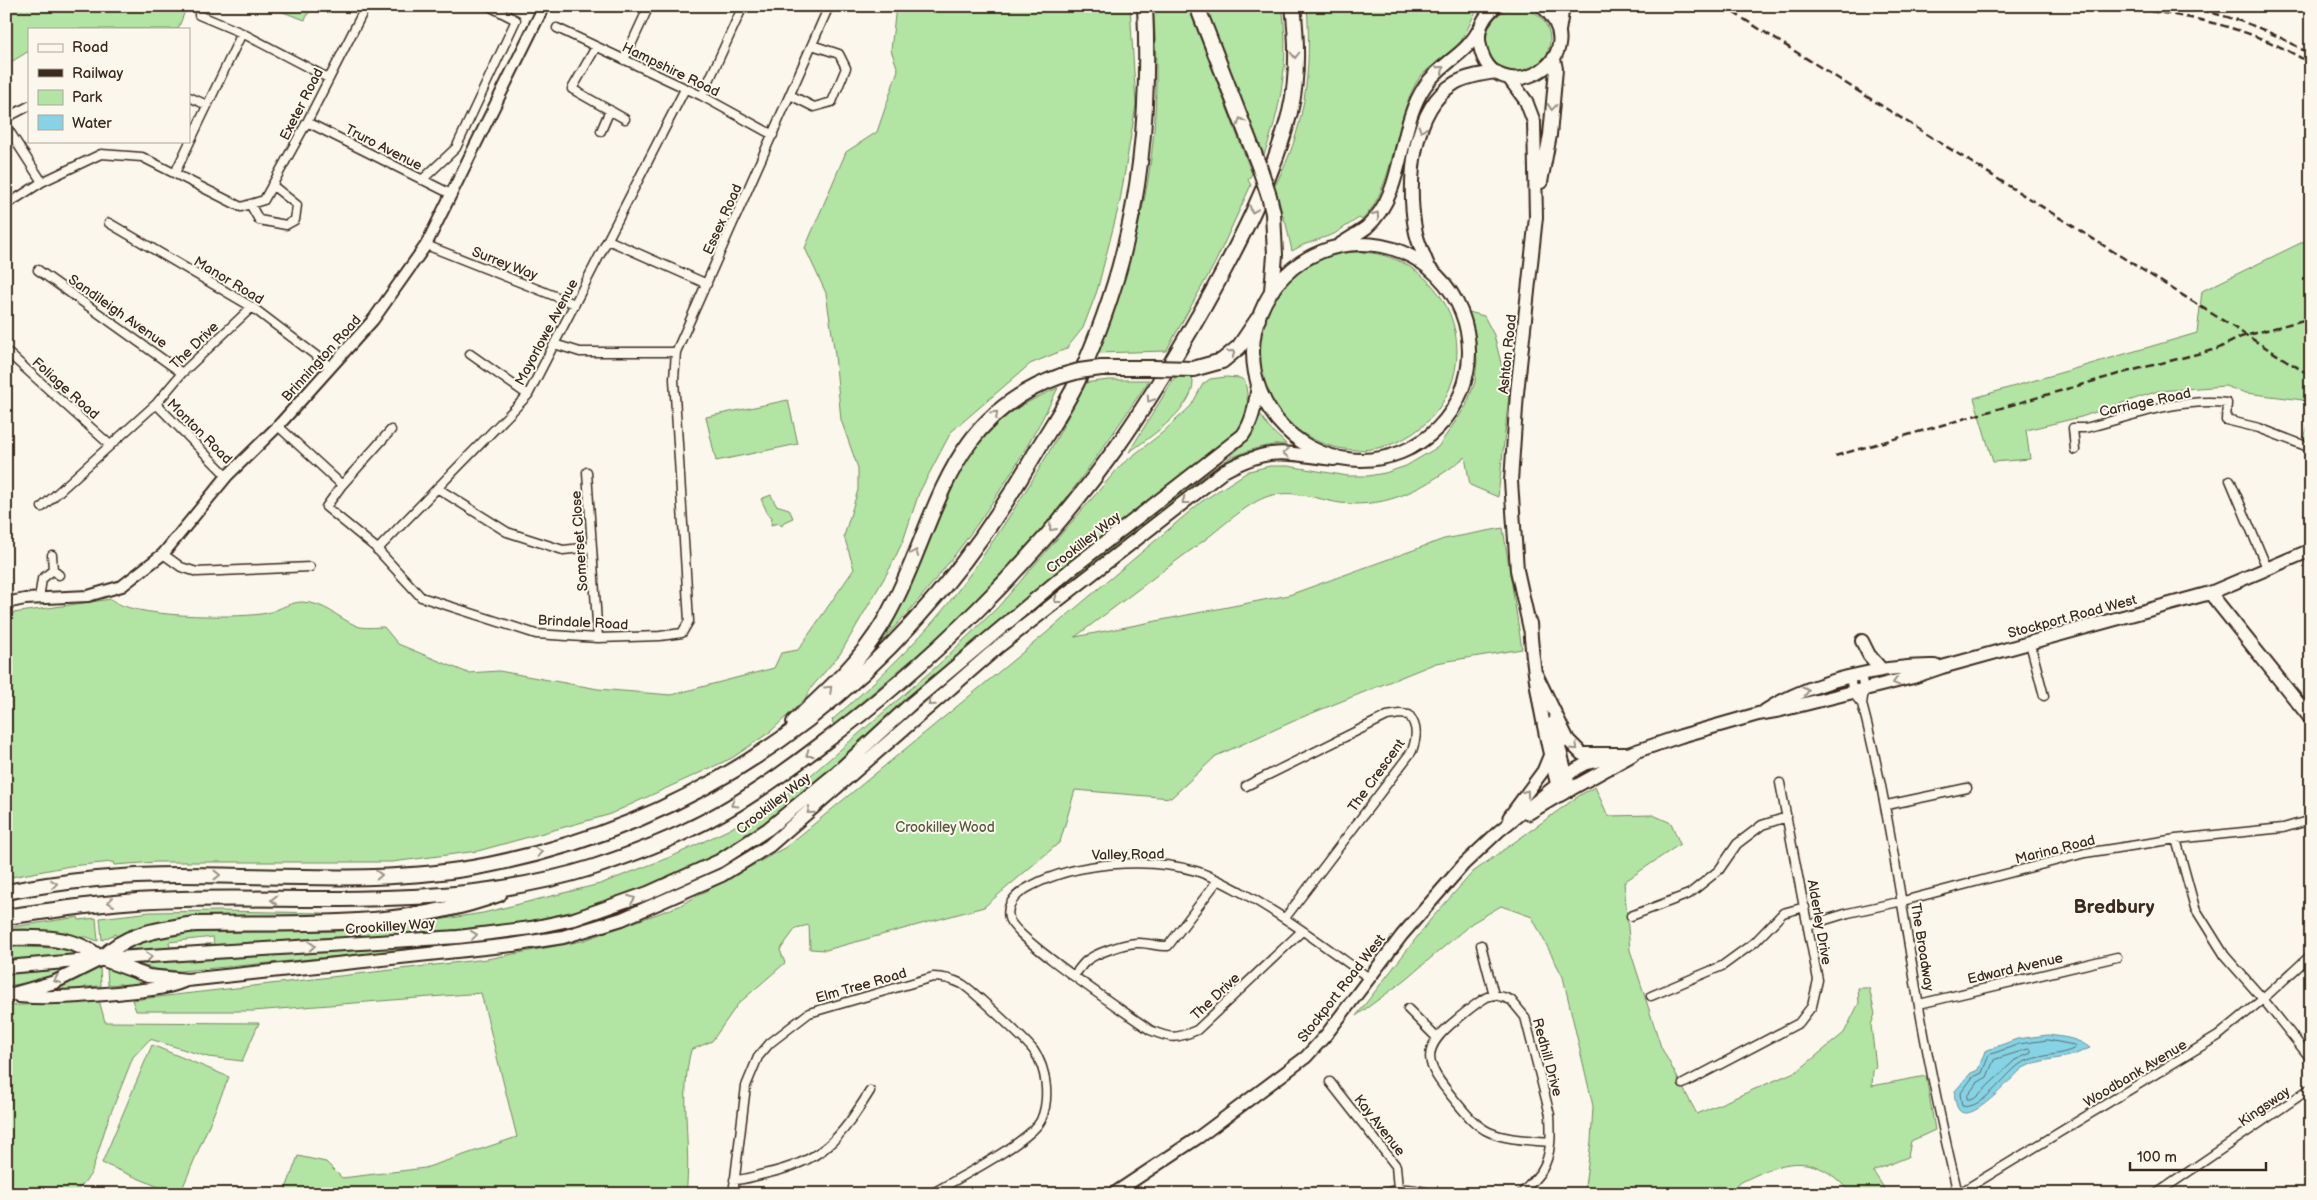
<svg xmlns="http://www.w3.org/2000/svg" width="2317" height="1200" font-family="'Balsamiq Sans',sans-serif">
  <style>
    .green { fill: #b2e4a4; stroke: #768761 }
    .water { fill: #86d3e5; stroke: #688f95 }
    .lines { fill: none; stroke-linecap: round; stroke-linejoin: round }
    .shore { stroke: #596e6e; stroke-width: 1 }
    .minor-casing { stroke: #3b2a1e; stroke-width: 11 }
    .tertiary-casing { stroke: #3b2a1e; stroke-width: 14 }
    .secondary-casing { stroke: #3b2a1e; stroke-width: 15 }
    .primary-casing { stroke: #3b2a1e; stroke-width: 16 }
    .trunk-casing { stroke: #3b2a1e; stroke-width: 16 }
    .motorway-casing { stroke: #3b2a1e; stroke-width: 18 }
    .minor { stroke: #fbf7ec; stroke-width: 8 }
    .tertiary { stroke: #fbf7ec; stroke-width: 10 }
    .secondary { stroke: #fbf7ec; stroke-width: 11 }
    .primary { stroke: #fbf7ec; stroke-width: 12 }
    .trunk { stroke: #fbf7ec; stroke-width: 12 }
    .motorway { stroke: #fbf7ec; stroke-width: 14 }
    .rail { stroke: #3b2a1e; stroke-width: 2.5; stroke-dasharray: 8 4; stroke-linecap: butt }
    .motorway-bridge-casing { stroke: #3b2a1e; stroke-width: 18; stroke-linecap: butt }
    .motorway-bridge { stroke: #fbf7ec; stroke-width: 14 }
    .oneway { stroke: #9b9085 }
    .labels { text-anchor: middle; stroke-width: 4; stroke-linejoin: round; paint-order: stroke }
    .street-label { font-size: 14px; fill: #3b2a1e; stroke: #fbf7ec }
    .park-label { font-size: 14px; fill: #595840; stroke: #fbf7ec }
    .district-label { font-size: 19px; font-weight: bold; fill: #3b2a1e; stroke: #fbf7ec }
  </style>
  <rect width="100%" height="100%" fill="#fbf7ec"/>
  <filter id="ink" filterUnits="userSpaceOnUse"><feTurbulence type="fractalNoise" baseFrequency=".02" numOctaves="2"/><feDisplacementMap in="SourceGraphic" scale="10" xChannelSelector="R" yChannelSelector="G"/><feConvolveMatrix kernelMatrix="1 2 1 2 8 2 1 2 1" color-interpolation-filters="sRGB"/></filter>
  <g filter="url(#ink)">
    <path class="green" d="M6 6H187L178 29H29V51L6 65Z
      M266 6H312L305 20Z
      M896 6H1130L1136 105 1120 201 1097 291 1083 328 1066 349 1030 364 951 432 919 493 903 541 890 568 840 654 811 688 806 698 770 732 732 758 608 815 478 851 392 862H156L114 865 113 862 70 866 6 878V614L111 599C130 618 233 618 261 614 275 613 288 602 302 602 326 603 336 617 357 626 364 629 376 627 384 627L398 644 468 673 499 671 598 689 671 695 774 668 781 653 798 650 854 569 844 536 858 490V468L841 420 835 355 826 293 805 248 846 152 877 132 898 70 891 50Z
      M1153 6H1188L1252 174 1248 180 1251 185 1215 263 1166 351 1097 353C1113 310 1128 267 1139 222 1157 152 1159 78 1153 6Z
      M1202 6H1282C1290 59 1281 111 1262 160Z
      M1307 6H1469L1478 9C1470 20 1467 35 1458 45 1446 60 1425 66 1416 83 1393 125 1395 187 1362 220L1359 218 1334 234 1303 245 1292 251 1286 224 1273 189C1305 133 1312 70 1307 6Z
      M1486 40a32 32 0 1 1 64 0a32 32 0 1 1-64 0Z
      M2311 238V343L2306 345 2311 348V401L2246 393 2225 386 2158 391 2081 417 2026 430 2030 459 1993 462 1974 398 2197 333 2202 291Z
      M1259 351a99 99 0 1 1 198 0a99 99 0 1 1-198 0Z
      M1469 312 1484 316 1494 335 1509 395 1498 497 1470 485 1465 457C1428 486 1390 509 1340 503 1316 499 1294 489 1269 496 1249 502 1224 525 1206 539 1162 571 1119 604 1075 637L1289 595 1444 539 1503 528 1522 649 1436 663 1305 716 1216 756 1171 798 1075 790 1060 842 984 907 826 950 810 949 809 925 796 928 780 950 785 963 738 1004 712 1041 691 1050C679 1095 692 1147 686 1194H646L644 1191 641 1194H284L298 1156 326 1162 342 1178 425 1168 517 1137 481 993 253 1011H136L132 1000 487 959 582 941 679 906 786 847 1045 634 1201 502 1249 471 1270 466H1288L1348 476H1368L1385 473 1406 466 1438 447 1466 406 1475 382 1477 360 1475 333Z
      M1175 377H1192C1201 403 1148 439 1129 452Z
      M1226 377 1240 378 1245 381C1249 402 1249 417 1237 434L904 704 782 811 719 854 649 888 605 904 521 923 434 932 206 947V944H214L213 937 169 942 170 947 182 946 183 948 113 953 135 942 176 933 339 931 418 923 483 913 600 884 673 856 730 829 796 788 937 666 998 607 1121 465 1162 433 1191 406 1203 384 1210 379Z
      M1109 380H1149C1097 458 1042 538 974 603 930 646 881 685 834 725L832 720C872 685 913 647 947 605 971 574 993 542 1014 509 1040 469 1065 427 1083 383Z
      M1058 388C1011 484 947 574 872 651 885 633 896 615 905 595 933 536 947 468 999 422 1016 407 1037 397 1058 388Z
      M788 400 798 444 716 461 706 417Z
      M1260 414 1269 428 1286 444C1265 445 1249 449 1230 459 1137 530 1045 603 956 680 863 759 769 855 653 900 558 937 462 945 362 954 301 960 241 966 180 971L155 969 130 962 572 925 647 900 680 886 719 865 866 753 1050 596 1152 514 1229 458 1247 441Z
      M2311 419V445L2302 442Z
      M771 495 776 505 789 509 793 518 784 522 782 526 778 523 771 525 772 517 768 514 761 499Z
      M1595 787 1608 816 1653 815 1671 823 1680 844 1624 882 1630 950 1661 1047 1697 1114 1799 1070 1844 1033 1859 1003 1858 988H1869L1875 1014 1871 1025 1876 1067 1873 1071 1872 1086 1926 1076 1935 1130 1911 1141 1908 1157 1873 1171 1888 1194H1851C1823 1159 1795 1156 1756 1175 1746 1180 1737 1183 1730 1191V1194H1584L1591 1141 1593 1106 1563 977 1532 917 1501 906 1472 923 1405 980 1356 1016 1431 919 1473 872 1580 795Z
      M219 911 323 913V915L187 918 164 922 117 937 115 934 102 940 100 918 151 912Z
      M78 917 79 920 96 918 98 941 84 936 81 939C57 930 32 928 6 930V928Z
      M6 947 69 948 88 955 6 962Z
      M71 967 39 981 6 986V972Z
      M100 967 101 986 85 987V990L44 993V991L83 972 84 975Z
      M107 968 119 973 120 970 151 982 149 984 122 986 121 984 108 985Z
      M99 1000 105 1022 259 1023 242 1061 208 1057 150 1039 133 1057 108 1120 91 1174 77 1191 69 1194H6V1006Z
      M152 1045 229 1077 180 1194H175L102 1163Z"/>
    <path class="water" d="M2048 1035C2063 1037 2078 1038 2090 1048 2084 1050 2078 1054 2072 1055 2056 1060 2039 1059 2023 1068 2014 1074 1963 1137 1956 1103 1955 1099 1954 1096 1955 1091L1971 1073 1978 1070 1985 1051 2017 1039Z"/>
    <g class="lines">
      <path class="shore" d="M2048 1040 2074 1045 2075 1048C2063 1056 2036 1054 2020 1064 2004 1075 1982 1111 1962 1106L1960 1094 1973 1077 1982 1073 1989 1055 2019 1044Z
        M2029 1049 2031 1050V1053L2015 1060 1974 1099H1967V1096L1977 1083 1987 1077 1994 1060Z"/>
      <defs>
        <path id="minor" d="M199 15 242 33 328 78
          M557 28 702 96 773 135
          M596 47 572 89 625 119
          M624 60 649 6
          M790 95 814 107 832 102 846 68 839 54 812 45
          M702 96 743 6
          M189 97 207 105
          M6 118 29 106
          M307 122 451 194
          M6 126 42 182
          M601 131 610 110
          M175 173 242 33
          M422 180 456 148 516 20 489 6
          M250 204 259 220 286 225 295 220 297 205 272 185
          M6 205 42 182 101 154 142 157 241 207 264 200 307 122 366 6
          M109 223 252 307 331 367
          M608 240 707 284
          M426 245 575 304
          M38 270 182 373
          M554 344 580 352H676
          M6 351 109 444
          M470 354 528 395
          M156 404 227 476
          M278 426 342 485 326 507 375 547 421 597 536 634 598 638 660 636 682 633 689 621 674 379 676 352 829 6
          M2075 450 2073 428H2085C2130 417 2180 397 2227 403L2226 420 2259 428 2311 448
          M587 472 598 638
          M2230 480 2267 568
          M342 485 391 430
          M437 488 507 532 563 550 592 547
          M42 507 156 404 182 373 252 307
          M377 550 528 395 685 89
          M163 554 181 567 197 572 310 567
          M52 555 53 570 59 575
          M39 599 42 579 53 570
          M2030 643 2044 696
          M1861 674 1864 690 1862 704C1885 790 1897 876 1912 964 1924 1041 1940 1118 1958 1194
          M1850 677 1853 693 1862 704
          M1246 786 1387 716 1400 714 1409 715C1418 727 1417 737 1412 751L1285 918
          M1887 805 1967 788
          M2176 839 2195 908 2225 956 2263 999 2311 1059
          M1631 916 1689 894 1719 870 1737 844 1762 825 1787 817
          M1809 925 1848 913 1903 901 2085 853 2176 839 2283 828 2311 820
          M1302 931 1197 1030C1176 1039 1171 1039 1150 1030 1127 1013 1013 938 1009 918 1005 903 1019 892 1031 886 1076 862 1147 857 1196 871 1212 876 1226 884 1241 892 1286 917 1327 948 1369 978
          M1481 945 1494 995
          M1074 975C1078 971 1081 966 1085 962 1093 954 1125 943 1137 943 1148 942 1157 947 1168 946L1218 880
          M1651 996 1722 966 1755 942 1783 913 1805 907
          M1919 1004 2117 957
          M1408 1009 1436 1037
          M1330 1082 1396 1166 1398 1189
          M1683 1084 1799 1023 1812 1006 1818 980 1780 783
          M734 1180C745 1180 754 1176 764 1174 822 1162 840 1139 870 1091
          M733 1194 746 1086 758 1057 770 1043 809 1013 933 977C944 977 952 979 962 984 971 989 1028 1042 1034 1051 1047 1069 1050 1100 1041 1120 1030 1142 955 1180 931 1194
          M1384 1194C1401 1185 1416 1190 1434 1194
          M1521 1194C1528 1186 1537 1178 1542 1170 1552 1154 1551 1133 1550 1115L1525 1017 1511 1000 1503 997 1494 995 1487 997C1476 1003 1466 1012 1456 1020 1419 1050 1425 1064 1453 1098 1464 1111 1474 1125 1489 1132 1507 1140 1530 1140 1550 1142
          M1958 1194 2218 1036 2263 999 2311 955
          M2156 1194 2311 1088"/>
        <path id="tertiary" d="M6 603 25 599 88 596 122 586 163 554 227 476 278 426 373 320 426 245 544 6"/>
        <path id="secondary" d="M1528 814 1560 795
          M1509 817 1543 771 1550 754
          M1113 1194 1199 1137 1306 1057 1326 1035 1402 935 1464 864 1499 831 1576 769 1585 764 1616 757"/>
        <path id="primary" d="M1509 78 1526 101 1534 122 1536 217 1517 393 1511 481 1517 570 1530 629
          M1541 182 1550 135 1556 69 1554 59
          M2210 593 2311 719
          M1530 623C1533 679 1546 741 1560 795L1632 755
          M1862 641 1869 655 1881 669
          M1536 674 1568 740 1582 754H1628L1681 736 1758 714 1781 710 1913 677 1942 667 2210 593 2311 550
          M1765 711C1809 682 1882 665 1935 666
          M1553 723 1570 790
          M6 967 101 959 458 937 531 928 574 919 648 893 719 861 768 829 834 775 913 702 1070 570 1243 435C1254 419 1255 404 1258 385
          M6 996 55 982 101 959 148 976 187 980 512 945 563 937 622 919 722 875 769 846 998 647 1224 471C1271 446 1284 453 1334 459
          M19 996C52 999 83 996 116 993 140 990 162 990 184 981"/>
        <path id="trunk" d="M1496 6C1484 16 1476 30 1480 46 1493 115 1601 60 1542 6
          M1559 31 1563 6
          M1253 352a108 108 0 1 1 216 0a108 108 0 1 1-216 0Z
          M1341 244C1350 238 1359 233 1367 227 1407 190 1396 128 1425 86 1441 62 1466 56 1480 28
          M1429 268C1424 255 1417 242 1415 228 1407 184 1412 108 1455 83 1467 76 1483 74 1496 72"/>
        <path id="motorway" d="M1197 6 1259 166
          M1272 290 1275 255 1273 213
          M1101 368H1153
          M1193 369 1222 361 1239 347 1258 319
          M794 722C826 692 860 662 883 623 939 527 939 419 1061 376
          M6 892C63 881 123 875 180 875 282 875 387 885 488 865 731 816 915 664 1036 452 1050 428 1066 405 1078 380 1096 340 1112 297 1123 254 1144 173 1149 90 1145 6
          M6 917C65 908 123 900 182 899 321 896 458 910 594 867 627 856 661 844 692 828 737 807 779 777 818 747 929 665 1036 560 1116 448 1149 402 1177 354 1205 305 1238 246 1273 178 1290 112 1298 79 1297 40 1293 6
          M6 938C39 937 75 936 101 959 125 933 161 929 195 924 296 922 401 930 499 894"/>
      </defs>
      <use href="#minor" class="minor-casing"/>
      <use href="#tertiary" class="tertiary-casing"/>
      <use href="#secondary" class="secondary-casing"/>
      <use href="#primary" class="primary-casing"/>
      <use href="#trunk" class="trunk-casing"/>
      <use href="#motorway" class="motorway-casing"/>
      <use href="#minor" class="minor"/>
      <use href="#tertiary" class="tertiary"/>
      <use href="#secondary" class="secondary"/>
      <use href="#primary" class="primary"/>
      <use href="#trunk" class="trunk"/>
      <use href="#motorway" class="motorway"/>
      <path class="rail" d="M1723 6 2311 376
        M2114 6C2187 16 2247 24 2311 64
        M2177 6C2224 13 2271 29 2311 55
        M1835 456 2122 373 2217 349 2241 337 2311 318"/>
      <defs>
        <path id="motorway-bridge" d="M1259 166 1269 196 1273 213
          M1153 368 1193 369
          M1061 376 1079 371 1101 368"/>
      </defs>
      <use href="#motorway-bridge" class="motorway-bridge-casing"/>
      <use href="#motorway-bridge" class="motorway-bridge"/>
    </g>
    <defs><path id="oneway-chevron" d="M-2-3.5L2.5 0L-2 3.5" fill="none" stroke-width="1.6" stroke-linecap="round" stroke-linejoin="round" transform="scale(1.25)"/></defs>
    <g class="oneway">
      <use href="#oneway-chevron" transform="translate(1295 55) rotate(90)"/>
      <use href="#oneway-chevron" transform="translate(1441 69) rotate(-41)"/>
      <use href="#oneway-chevron" transform="translate(1552 107) rotate(95)"/>
      <use href="#oneway-chevron" transform="translate(1241 121) rotate(-112)"/>
      <use href="#oneway-chevron" transform="translate(1422 129) rotate(107)"/>
      <use href="#oneway-chevron" transform="translate(1253 210) rotate(113)"/>
      <use href="#oneway-chevron" transform="translate(1376 215) rotate(-54)"/>
      <use href="#oneway-chevron" transform="translate(1232 353) rotate(-39)"/>
      <use href="#oneway-chevron" transform="translate(1150 399) rotate(123)"/>
      <use href="#oneway-chevron" transform="translate(995 414) rotate(-43)"/>
      <use href="#oneway-chevron" transform="translate(1286 453) rotate(-178)"/>
      <use href="#oneway-chevron" transform="translate(1185 501) rotate(143)"/>
      <use href="#oneway-chevron" transform="translate(1052 528) rotate(132)"/>
      <use href="#oneway-chevron" transform="translate(915 553) rotate(-68)"/>
      <use href="#oneway-chevron" transform="translate(1057 600) rotate(142)"/>
      <use href="#oneway-chevron" transform="translate(1896 682) rotate(165)"/>
      <use href="#oneway-chevron" transform="translate(829 689) rotate(-44)"/>
      <use href="#oneway-chevron" transform="translate(1806 691) rotate(-17)"/>
      <use href="#oneway-chevron" transform="translate(931 703) rotate(140)"/>
      <use href="#oneway-chevron" transform="translate(1575 747) rotate(44)"/>
      <use href="#oneway-chevron" transform="translate(809 754) rotate(143)"/>
      <use href="#oneway-chevron" transform="translate(1526 793) rotate(-54)"/>
      <use href="#oneway-chevron" transform="translate(734 804) rotate(148)"/>
      <use href="#oneway-chevron" transform="translate(810 811) rotate(140)"/>
      <use href="#oneway-chevron" transform="translate(539 852) rotate(-14)"/>
      <use href="#oneway-chevron" transform="translate(217 875)"/>
      <use href="#oneway-chevron" transform="translate(379 875) rotate(-3)"/>
      <use href="#oneway-chevron" transform="translate(54 884) rotate(-7)"/>
      <use href="#oneway-chevron" transform="translate(632 899) rotate(-21)"/>
      <use href="#oneway-chevron" transform="translate(274 900) rotate(-179)"/>
      <use href="#oneway-chevron" transform="translate(111 902) rotate(173)"/>
      <use href="#oneway-chevron" transform="translate(474 935) rotate(-7)"/>
      <use href="#oneway-chevron" transform="translate(312 946) rotate(-4)"/>
      <use href="#oneway-chevron" transform="translate(149 957) rotate(-4)"/>
      <use href="#oneway-chevron" transform="translate(57 980) rotate(156)"/>
    </g>
  </g>
  <g class="labels">
    <g class="street-label">
      <text transform="translate(671 69) rotate(26)" y="5">Hampshire Road</text>
      <text transform="translate(301 104) rotate(-63)" y="5">Exeter Road</text>
      <text transform="translate(384 147) rotate(27)" y="5">Truro Avenue</text>
      <text transform="translate(722 219) rotate(-66)" y="5">Essex Road</text>
      <text transform="translate(505 263) rotate(21)" y="5">Surrey Way</text>
      <text transform="translate(229 280) rotate(31)" y="5">Manor Road</text>
      <text transform="translate(118 311) rotate(35)" y="5">Sandileigh Avenue</text>
      <text transform="translate(546 332) rotate(-62)" y="5">Mayorlowe Avenue</text>
      <text transform="translate(194 345) rotate(-44)" y="5">The Drive</text>
      <text transform="translate(1507 354) rotate(-84)" y="5">Ashton Road</text>
      <text transform="translate(321 358) rotate(-48)" y="5">Brinnington Road</text>
      <text transform="translate(66 388) rotate(42)" y="5">Foliage Road</text>
      <text transform="translate(2145 402) rotate(-12)" y="5">Carriage Road</text>
      <text transform="translate(200 431) rotate(45)" y="5">Monton Road</text>
      <text transform="translate(579 541) rotate(-94)" y="5">Somerset Close</text>
      <text transform="translate(1083 542) rotate(-38)" y="5">Crookilley Way</text>
      <text transform="translate(2072 616) rotate(-15)" y="5">Stockport Road West</text>
      <text transform="translate(583 622) rotate(3)" y="5">Brindale Road</text>
      <text transform="translate(1376 775) rotate(-54)" y="5">The Crescent</text>
      <text transform="translate(773 803) rotate(-38)" y="5">Crookilley Way</text>
      <text transform="translate(2055 849) rotate(-14)" y="5">Marina Road</text>
      <text transform="translate(1128 854) rotate(-1)" y="5">Valley Road</text>
      <text transform="translate(1820 922) rotate(80)" y="5">Alderley Drive</text>
      <text transform="translate(390 926) rotate(-4)" y="5">Crookilley Way</text>
      <text transform="translate(1923 947) rotate(81)" y="5">The Broadway</text>
      <text transform="translate(2015 968) rotate(-13)" y="5">Edward Avenue</text>
      <text transform="translate(861 985) rotate(-16)" y="5">Elm Tree Road</text>
      <text transform="translate(1341 988) rotate(-52)" y="5">Stockport Road West</text>
      <text transform="translate(1215 996) rotate(-43)" y="5">The Drive</text>
      <text transform="translate(1548 1057) rotate(75)" y="5">Redhill Drive</text>
      <text transform="translate(2135 1073) rotate(-31)" y="5">Woodbank Avenue</text>
      <text transform="translate(2264 1106) rotate(-35)" y="5">Kingsway</text>
      <text transform="translate(1380 1125) rotate(52)" y="5">Kay Avenue</text>
    </g>
    <g class="park-label">
      <text x="945" y="832">Crookilley Wood</text>
    </g>
    <g class="district-label">
      <text x="2114" y="913">Bredbury</text>
    </g>
  </g>
  <rect width="2317" height="1200" fill="none" stroke="#fbf7ec" stroke-width="25"/>
  <rect x="12" y="12" width="2292" height="1175" fill="none" stroke="#3b2a1e" stroke-width="2" filter="url(#ink)"/>
  <rect x="28" y="28" width="162" height="115" fill="#fbf7ec" stroke="#aea59a"/>
  <rect x="38" y="44" width="25" height="8" fill="#fbf7ec" stroke="#aea59a"/>
  <text x="72" y="52" font-size="15" fill="#3b2a1e">Road</text>
  <rect x="38" y="69" width="25" height="8" fill="#3b2a1e" stroke="#aea59a"/>
  <text x="72" y="78" font-size="15" fill="#3b2a1e">Railway</text>
  <rect x="38" y="90" width="25" height="15" fill="#b2e4a4" stroke="#aea59a"/>
  <text x="72" y="102" font-size="15" fill="#3b2a1e">Park</text>
  <rect x="38" y="115" width="25" height="15" fill="#86d3e5" stroke="#aea59a"/>
  <text x="72" y="128" font-size="15" fill="#3b2a1e">Water</text>
  <path d="M2130 1162v8h136v-8" fill="none" stroke="#3b2a1e" stroke-width="2.5"/>
  <text x="2137" y="1162" font-size="15" fill="#3b2a1e" stroke="#fbf7ec" stroke-width="4" paint-order="stroke">100 m</text>
</svg>
